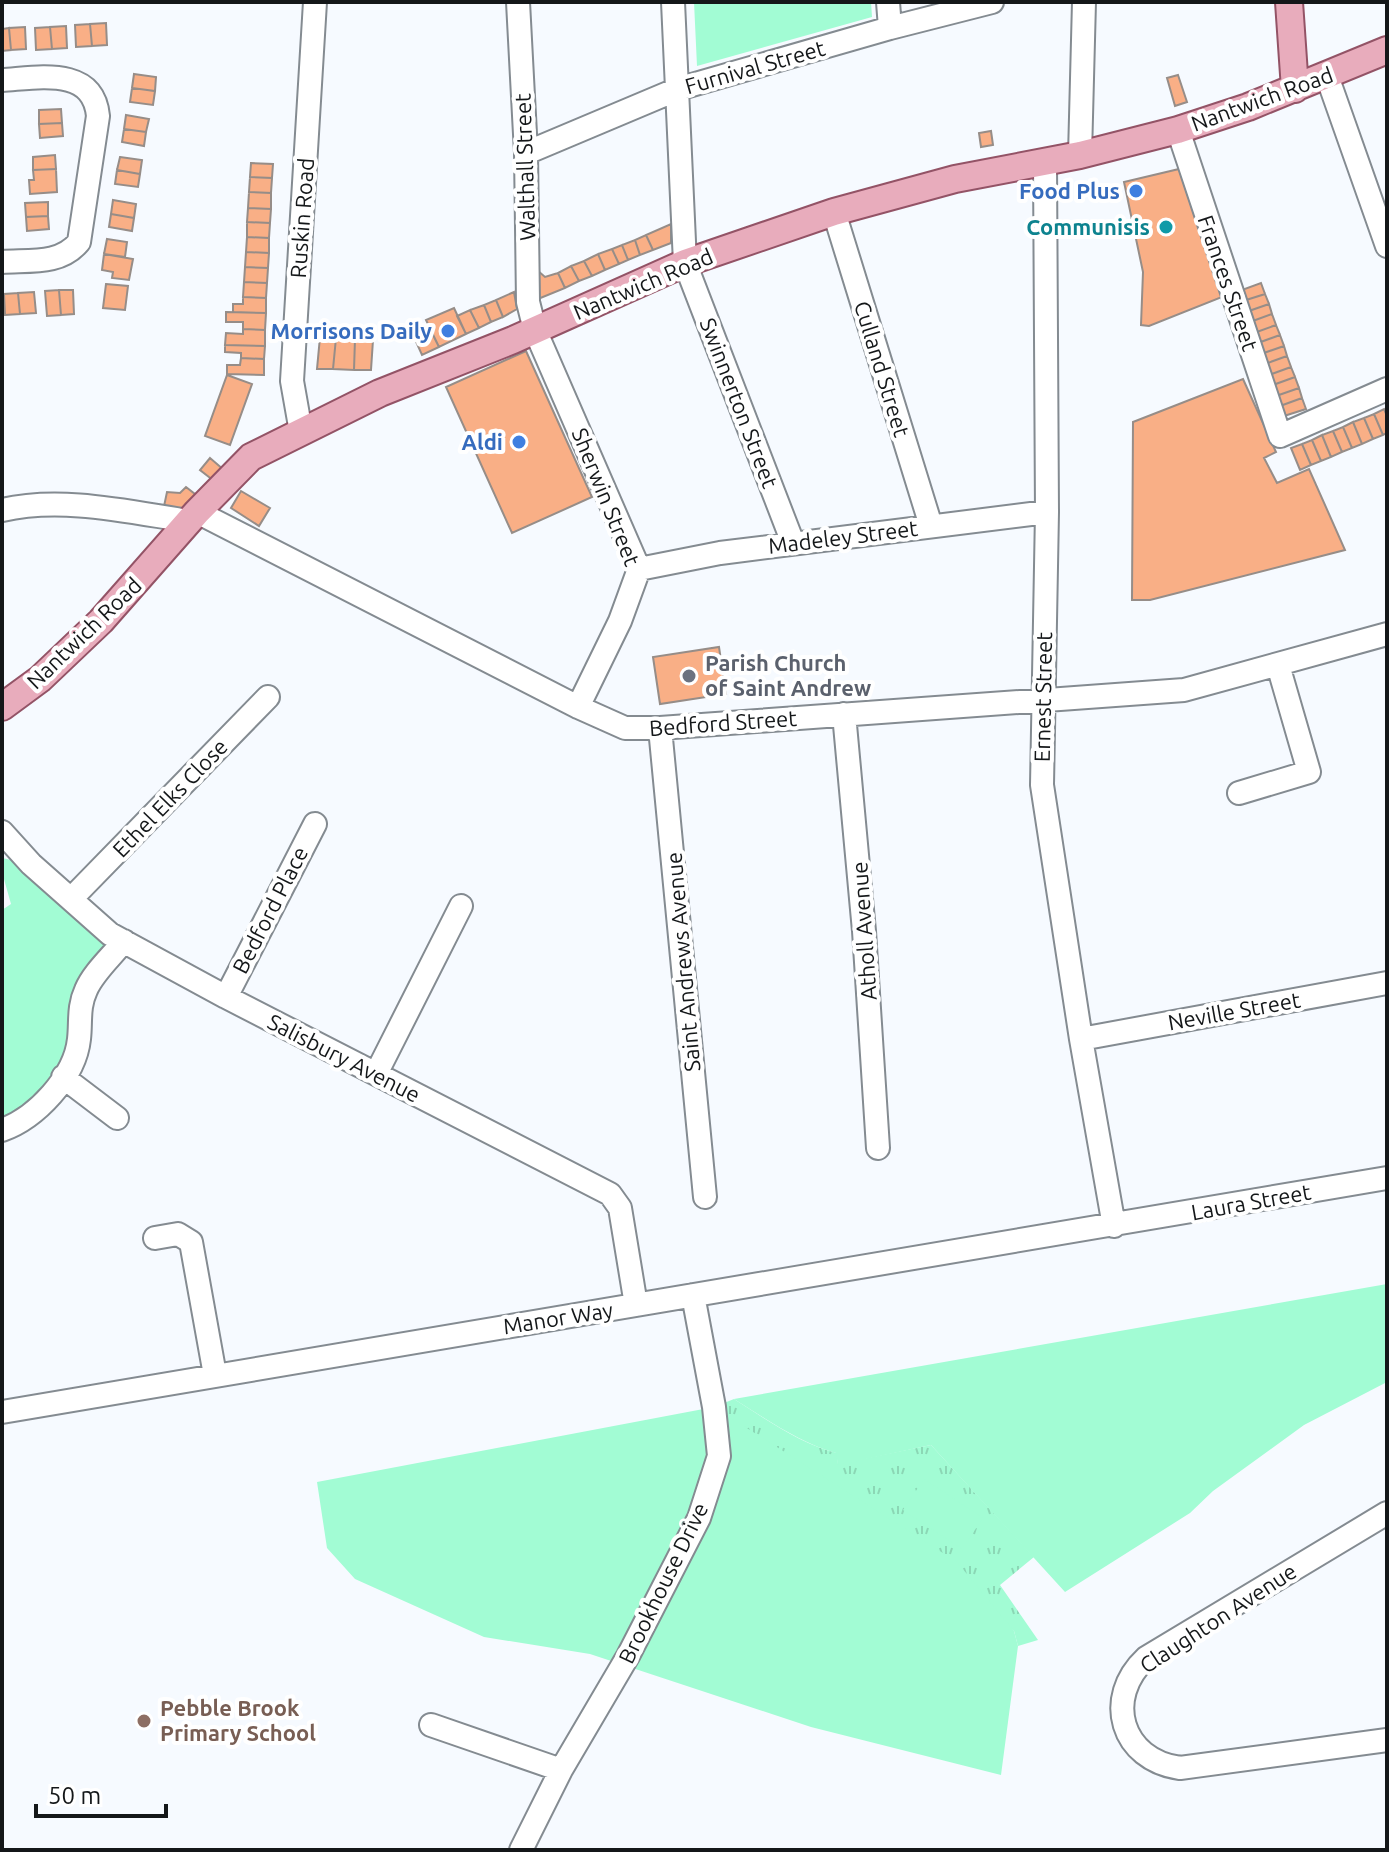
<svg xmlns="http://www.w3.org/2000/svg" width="1389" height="1852" font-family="Ubuntu,sans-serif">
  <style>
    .grass { fill: url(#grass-tufts) }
    .green { fill: #a2fcd4 }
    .building { fill: #f9af86; stroke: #968d88; stroke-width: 2 }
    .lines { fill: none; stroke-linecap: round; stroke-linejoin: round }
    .minor-casing { stroke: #848b91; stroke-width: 26 }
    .major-casing { stroke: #935366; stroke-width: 30 }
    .minor { stroke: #fff; stroke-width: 22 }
    .major { stroke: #e8acbc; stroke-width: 26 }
    .shop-dot { fill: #3f7fe0; stroke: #fff; stroke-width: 3 }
    .culture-dot { fill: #0f9aa8; stroke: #fff; stroke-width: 3 }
    .worship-dot { fill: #6b7280; stroke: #fff; stroke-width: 3 }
    .education-dot { fill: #8d6e63; stroke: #fff; stroke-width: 3 }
    .labels { text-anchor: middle; stroke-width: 8; stroke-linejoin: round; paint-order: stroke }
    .street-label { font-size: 22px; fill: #141719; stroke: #fff }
    .shop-label { font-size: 22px; font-weight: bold; fill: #366cbe; stroke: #fff; text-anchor: end }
    .culture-label { font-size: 22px; font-weight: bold; fill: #0d838f; stroke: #fff; text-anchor: end }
    .worship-label { font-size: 22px; font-weight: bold; fill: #5b616d; stroke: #fff; text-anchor: start }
    .education-label { font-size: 22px; font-weight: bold; fill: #785e54; stroke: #fff; text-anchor: start }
  </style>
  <defs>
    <pattern id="grass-tufts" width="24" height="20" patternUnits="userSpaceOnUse" patternTransform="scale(2)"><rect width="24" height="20" fill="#a2fcd4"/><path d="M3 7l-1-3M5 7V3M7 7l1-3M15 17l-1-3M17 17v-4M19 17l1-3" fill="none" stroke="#8bd7b5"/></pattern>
  </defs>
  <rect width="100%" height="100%" fill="#f6faff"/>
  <path class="grass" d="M734 1399C766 1419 800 1444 837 1453L838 1464 931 1445 1034 1557 1000 1585 1038 1640 1018 1646 1014 1631 714 1407Z"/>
  <path class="green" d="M694 2H871L872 17 697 66Z
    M2 858 31 864 124 941 86 989 63 1077 2 1130V910L11 904 2 872Z
    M1387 1284V1382L1304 1425 1213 1491 1190 1513 1065 1592 931 1445 838 1465 836 1453C800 1443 766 1419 734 1399Z
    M714 1407 957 1562 1014 1631 1018 1646 1001 1775 811 1727 590 1654 484 1637 355 1579 327 1548 317 1482Z
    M924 1479 983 1518 962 1549 903 1510Z"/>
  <path class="building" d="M106 23 107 45 92 46 90 24Z
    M90 24 92 46 76 47 75 25Z
    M66 26 67 48 52 49 50 27Z
    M25 27 26 49 11 50 9 28Z
    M50 27 52 49 36 50 35 28Z
    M9 28 11 50 2 51V29Z
    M134 74 156 77 155 91 132 88Z
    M1178 75 1187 102 1175 106 1167 78Z
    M132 88 155 91 153 105 130 102Z
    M61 109 62 123 39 124V110Z
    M126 115 149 119 146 132 124 129Z
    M62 123 63 136 40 138 39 124Z
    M124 129 146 132 144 146 122 142Z
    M991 131 993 145 981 147 979 133Z
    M55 155 56 169 33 170V157Z
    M120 157 142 160 140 174 117 170Z
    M251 163 273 164 272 178 250 177Z
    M56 169 57 192 30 194 29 180H34L33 170Z
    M1179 169 1222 297 1149 326 1141 325 1143 272 1124 182Z
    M117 170 140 174 138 187 115 184Z
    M250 177 272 178 271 193 249 192Z
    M249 192 271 193V209L248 208Z
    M113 200 136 204 134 218 111 214Z
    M48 202V216L26 217 25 203Z
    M248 208 271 209 270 223 247 222Z
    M111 214 134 218 132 231 109 227Z
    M48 216 49 229 27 231 26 217Z
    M247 222 270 223 269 238 247 237Z
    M671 224V243L653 250 646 235Z
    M646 235 653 250 640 255 635 240Z
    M247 237 269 238V253L246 252Z
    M107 239 127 242 125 257 104 254Z
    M635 240 640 255 628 260 622 245Z
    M622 245 628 260 619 264 612 249Z
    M612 249 619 264 605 270 598 254Z
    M246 252 269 253 268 268 245 267Z
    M104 254 133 259 129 280 112 278 113 272 102 270Z
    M598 254 605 270 592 276 584 261Z
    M584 261 592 276 579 281 571 266Z
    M571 266 579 281 565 288 558 273Z
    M245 267 268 268 267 283 244 282Z
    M537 270 545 277 558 273 565 288 538 299Z
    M244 282 267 283 266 298 243 297Z
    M1261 283 1265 294 1243 301 1239 291Z
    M106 284 128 286 125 310 103 308Z
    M59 290 61 315 47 316 45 291Z
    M59 290H73L74 314 61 315Z
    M34 292 36 313 20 314 18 293Z
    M514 292 517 309 503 317 496 300Z
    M18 293 20 314 5 315 4 294Z
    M1265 294 1269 304 1246 312 1243 301Z
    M243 297 266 298V313L233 312V304H243Z
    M496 300 503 317 491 322 484 305Z
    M1269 304 1272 314 1250 322 1246 312Z
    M484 305 491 322 479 328 470 310Z
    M454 308 466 334 439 347 426 320Z
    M470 310 479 328 466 334 457 316Z
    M226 312 266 313 265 330 243 329V322H226Z
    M1272 314 1276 325 1254 333 1250 322Z
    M1276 325 1280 335 1258 343 1254 333Z
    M429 327 439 347 422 355 413 335Z
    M243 329 265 330V346L225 345 226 333 243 334Z
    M1280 335 1284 346 1261 354 1258 343Z
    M320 337 336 338 333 369H317Z
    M336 338 355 339 354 370 333 369Z
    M355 339 373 340 371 370H354Z
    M225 345 265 346 264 359 241 358V353L225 352Z
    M1284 346 1287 356 1265 364 1261 354Z
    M526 351 592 497 512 533 446 387Z
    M1287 356 1291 367 1269 375 1265 364Z
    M241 358 264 359V375L227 374V365H240Z
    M1291 367 1295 377 1273 385 1269 375Z
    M227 375 252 384 230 445 205 436Z
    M1295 377 1299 388 1276 396 1273 385Z
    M1243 379 1276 452 1264 458 1277 483 1309 469 1345 550 1150 600H1132L1133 422Z
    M1299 388 1302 398 1280 406 1276 396Z
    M1302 398 1306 409 1284 416 1280 406Z
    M1384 409 1387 416V433L1383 435 1374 414Z
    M1374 414 1383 435 1373 439 1364 418Z
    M1364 418 1373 439 1362 444 1353 422Z
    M1353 422 1362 444 1352 448 1343 427Z
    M1343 427 1352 448 1342 452 1333 431Z
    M1333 431 1342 452 1331 457 1322 435Z
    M1322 435 1331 457 1321 461 1312 440Z
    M1312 440 1321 461 1311 465 1302 444Z
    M1302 444 1311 465 1300 470 1291 448Z
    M210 458 224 470 214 481 200 470Z
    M186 487 200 498 186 514 163 511 167 492 180 493Z
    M241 491 270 508 259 526 231 508Z
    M719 647 726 694 660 704 653 657Z"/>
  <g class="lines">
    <defs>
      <path id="minor" d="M518 2 526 153 528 302 535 330 639 569 620 621 578 707
        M673 2 685 263 793 543
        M888 2 890 28
        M1327 76 1387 246
        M2 80C38 78 93 66 98 116L79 242C60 265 30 260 2 262
        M1178 130 1280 436 1387 389
        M526 153 678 89 890 28 992 2
        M1080 155 1084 2
        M1045 162 1047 512 1042 785 1081 1039 1114 1226
        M834 212 931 526
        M301 432 292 381 315 2
        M2 510C62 496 129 512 189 521
        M197 512 578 707 625 728H660L1184 690 1387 634
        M639 569 720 553 1047 512
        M844 714 864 931 878 1148
        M660 728 705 1197
        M1239 793 1309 772 1278 665
        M2 832 31 864 110 934 226 997 610 1194 620 1208 636 1305
        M71 899 268 697
        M226 997 315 824
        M1081 1039 1387 983
        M376 1074 461 906
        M63 1077 117 1118
        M2 1130C36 1118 75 1077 79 1039 81 1022 78 1007 86 990 93 973 112 956 124 941
        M155 1238 178 1234 191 1242 215 1375
        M2 1412 1387 1178
        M1387 1513 1146 1658C1103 1698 1121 1760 1180 1768L1387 1740
        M431 1725 561 1770
        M521 1850 561 1770 628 1656 699 1518 719 1456 714 1407 693 1295"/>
      <path id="major" d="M1289 2 1295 89
        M2 707 40 679 101 621 197 512 251 457 380 393 513 340 685 263 834 212 955 179 1080 155 1178 130 1248 107 1387 50"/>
    </defs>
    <use href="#minor" class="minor-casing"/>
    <use href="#major" class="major-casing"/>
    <use href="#minor" class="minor"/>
    <use href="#major" class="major"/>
  </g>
  <g class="shop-dot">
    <circle cx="1136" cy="191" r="8"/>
    <circle cx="448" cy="331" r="8"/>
    <circle cx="519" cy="442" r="8"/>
  </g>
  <circle class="culture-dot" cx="1166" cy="227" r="8"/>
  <circle class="worship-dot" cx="689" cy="676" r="8"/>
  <circle class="education-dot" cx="144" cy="1721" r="8"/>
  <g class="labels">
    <g class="street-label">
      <text transform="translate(755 67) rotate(-16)" y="8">Furnival Street</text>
      <text transform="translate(1262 99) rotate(-20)" y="8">Nantwich Road</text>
      <text transform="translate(525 167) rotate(-92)" y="8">Walthall Street</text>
      <text transform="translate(302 218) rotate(-86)" y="8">Ruskin Road</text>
      <text transform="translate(1228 283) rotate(71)" y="8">Frances Street</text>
      <text transform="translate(643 284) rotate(-23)" y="8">Nantwich Road</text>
      <text transform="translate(882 369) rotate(73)" y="8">Culland Street</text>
      <text transform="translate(739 403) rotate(69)" y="8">Swinnerton Street</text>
      <text transform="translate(606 497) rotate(68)" y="8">Sherwin Street</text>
      <text transform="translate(843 537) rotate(-7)" y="8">Madeley Street</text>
      <text transform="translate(84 633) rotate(-44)" y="8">Nantwich Road</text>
      <text transform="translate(1043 697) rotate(-89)" y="8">Ernest Street</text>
      <text transform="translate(723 723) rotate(-4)" y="8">Bedford Street</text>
      <text transform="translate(170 798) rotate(-46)" y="8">Ethel Elks Close</text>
      <text transform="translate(270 910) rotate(-63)" y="8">Bedford Place</text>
      <text transform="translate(864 931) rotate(-94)" y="8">Atholl Avenue</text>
      <text transform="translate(683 962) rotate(-95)" y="8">Saint Andrews Avenue</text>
      <text transform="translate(1234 1011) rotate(-10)" y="8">Neville Street</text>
      <text transform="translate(344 1058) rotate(27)" y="8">Salisbury Avenue</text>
      <text transform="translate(1251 1202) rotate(-10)" y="8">Laura Street</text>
      <text transform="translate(558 1318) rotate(-9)" y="8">Manor Way</text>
      <text transform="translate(663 1583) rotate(-64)" y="8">Brookhouse Drive</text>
      <text transform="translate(1218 1618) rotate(-33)" y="8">Claughton Avenue</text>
    </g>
    <g class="shop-label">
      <text x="1120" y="199">Food Plus</text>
      <text x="432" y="339">Morrisons Daily</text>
      <text x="503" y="450">Aldi</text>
    </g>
    <g class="culture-label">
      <text x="1150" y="235">Communisis</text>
    </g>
    <g class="worship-label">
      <text x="705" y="671">Parish Church<tspan x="705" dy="25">of Saint Andrew</tspan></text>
    </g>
    <g class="education-label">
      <text x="160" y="1716">Pebble Brook<tspan x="160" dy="25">Primary School</tspan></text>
    </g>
  </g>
  <rect width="1389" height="1852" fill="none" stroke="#141719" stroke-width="8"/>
  <path d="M36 1804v12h130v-12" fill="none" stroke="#141719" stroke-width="4"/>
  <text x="48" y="1804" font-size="24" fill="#141719" stroke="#ffffff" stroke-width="6" paint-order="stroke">50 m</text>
</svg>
